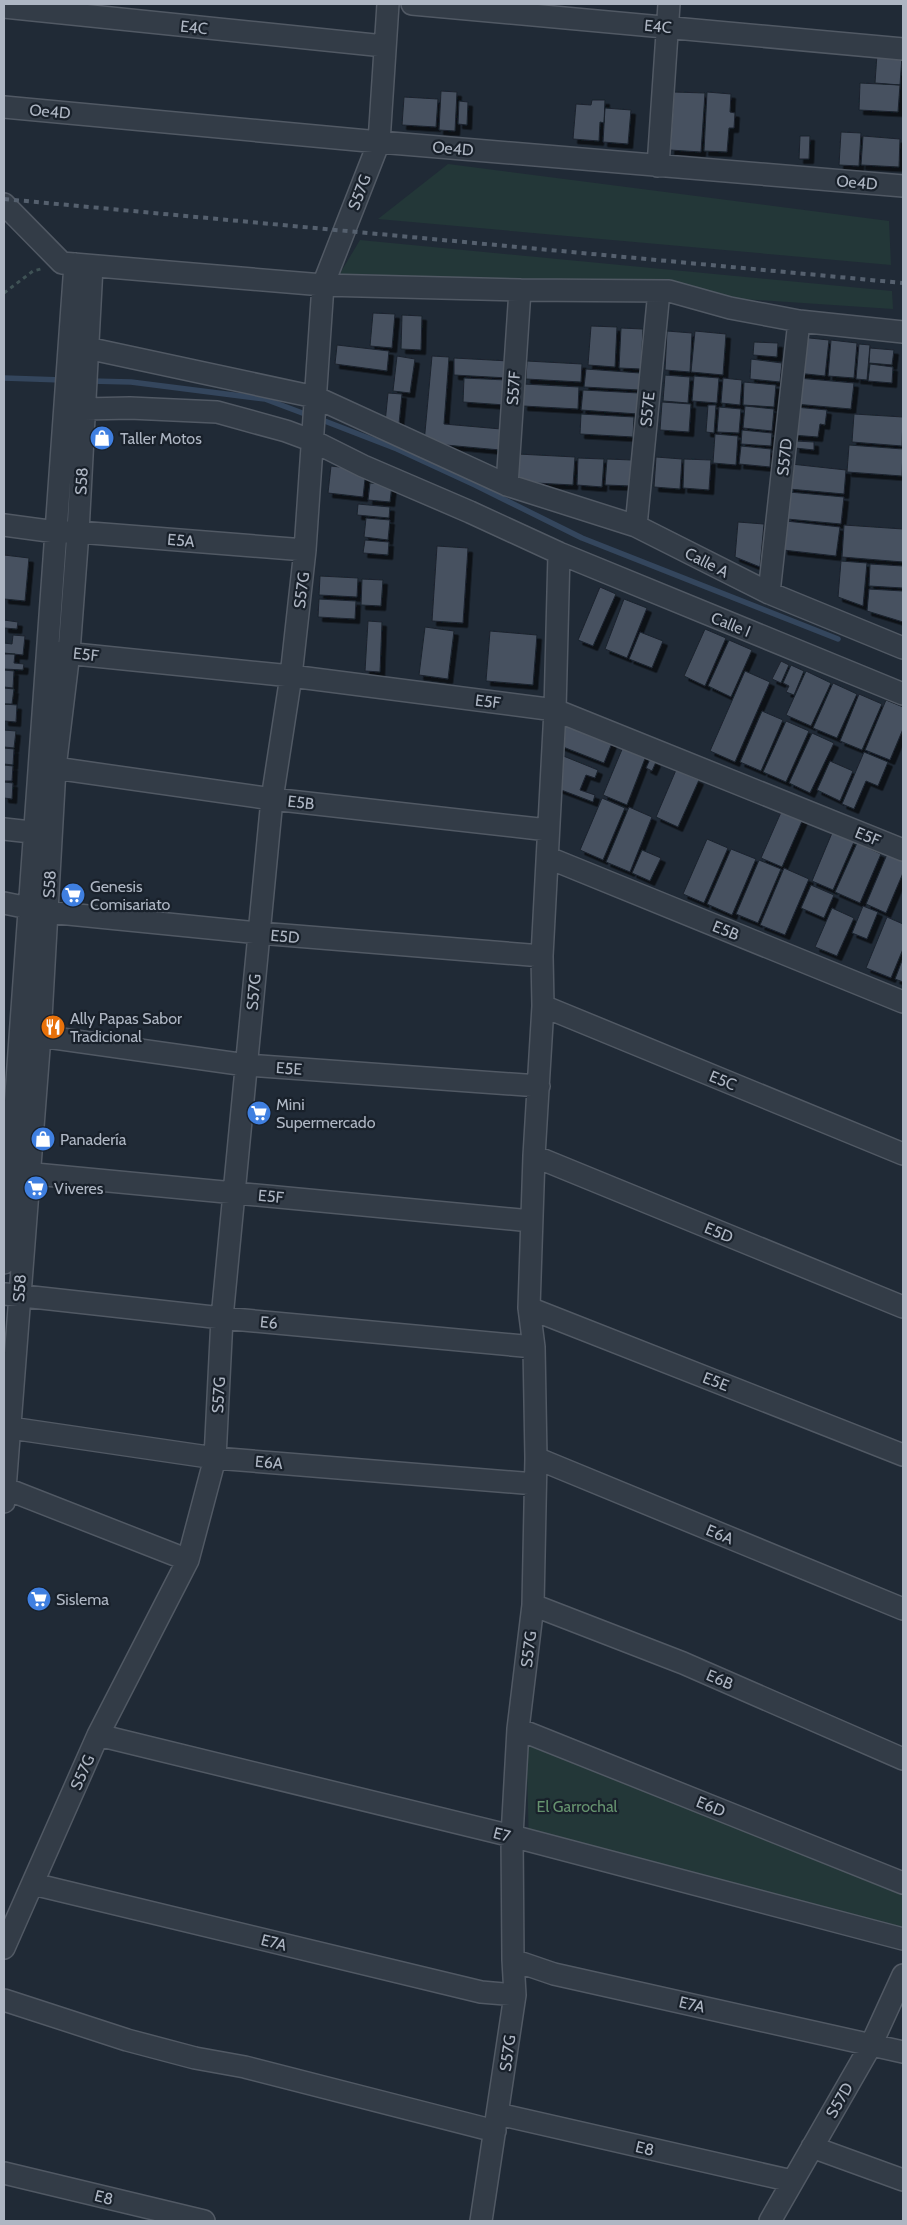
<svg xmlns="http://www.w3.org/2000/svg" width="907" height="2225" font-family="Cabin,sans-serif">
  <style>
    .green { fill: #233738 }
    .lines { fill: none; stroke-linecap: round; stroke-linejoin: round }
    .stream { stroke: #34465d; stroke-width: 5.5 }
    .building { fill: #465160; stroke: #1b232d; filter: url(#shadow) }
    .street-casing { stroke: #515964; stroke-width: 24 }
    .path { stroke: #3f5255; stroke-width: 3; stroke-dasharray: 4 4; stroke-linecap: butt }
    .street { stroke: #333c47; stroke-width: 21 }
    .rail { stroke: #55606e; stroke-width: 4; stroke-dasharray: 5 5; stroke-linecap: butt }
    .labels { text-anchor: middle; stroke-width: 4.5; stroke-linejoin: round; paint-order: stroke }
    .street-label { font-size: 16px; fill: #aeb6c3; stroke: #19212b }
    .poi-label { font-size: 16px; fill: #aeb6c3; stroke: #19212b; text-anchor: start }
    .park-label { font-size: 16px; fill: #66936f; stroke: #19212b }
  </style>
  <defs>
    <filter id="shadow"><feDropShadow dx="4.5" dy="4.5" stdDeviation="0" flood-color="#0009"/></filter>
  </defs>
  <rect width="100%" height="100%" fill="#202a36"/>
  <path class="green" d="M448 164 889 221 891 265 378 219Z
    M360 240 892 291 893 309 365 274 339 275Z
    M526 1732 903 1884V1937L529 1845Z"/>
  <g class="lines">
    <path class="stream" d="M4 378 62 380
      M90 381 131 382 265 399 305 414
      M322 420 397 449 475 485 582 538 838 639"/>
  </g>
  <path class="building" d="M877 54 902 56 900 85 875 83Z
    M860 83 900 85 898 112 859 110Z
    M441 91 457 92 455 131 439 130Z
    M674 92 705 93 701 152 670 150Z
    M707 92 731 94 730 112 735 113 734 128H729L727 152 704 151Z
    M404 97 438 99 436 127 402 125Z
    M592 100H605L604 123 600 122 599 141 573 139 576 104 591 105Z
    M459 101 468 102 467 125 458 124Z
    M605 108 631 110 628 144 603 142Z
    M841 132 861 133 859 166 839 165Z
    M800 136H810L809 159H799Z
    M863 136 900 139 899 167 861 165Z
    M373 313 395 314 392 348 370 346Z
    M402 315 422 316 421 350 401 349Z
    M591 326 617 327 615 367 588 365Z
    M621 328 643 329 641 369 619 368Z
    M667 331 692 333 690 372 665 370Z
    M695 331 726 334 723 375 691 372Z
    M800 337 829 340 825 376 797 373Z
    M831 340 857 343 854 378 828 376Z
    M754 342 778 343 777 357 753 355Z
    M859 344 870 345 867 380 856 379Z
    M337 345 389 351 387 371 335 364Z
    M870 348 894 350 892 365 869 363Z
    M397 356 415 359 410 393 393 391Z
    M432 356 449 357 444 424 501 429 500 450 424 443Z
    M454 358 509 361 508 378 454 375Z
    M751 359 782 363 780 382 750 379Z
    M527 361 582 364 581 382 526 379Z
    M870 364 893 367 892 383 868 381Z
    M586 369 640 373 639 390 584 387Z
    M665 375 690 377 688 403 663 401Z
    M694 376 719 378 717 403 692 401Z
    M464 378 506 380 505 405 463 402Z
    M723 378 742 380 740 405 721 403Z
    M798 378 854 383 851 409 795 404Z
    M744 382 776 385 774 407 743 405Z
    M524 384 579 387 578 409 523 406Z
    M583 390 639 393 638 414 581 410Z
    M388 393 402 394 399 424 385 423Z
    M662 402 691 404 689 432 660 430Z
    M708 405H716L714 433 706 432Z
    M745 406 774 409 772 431 743 428Z
    M719 407 741 409 739 433 717 432Z
    M795 407 827 410 825 425 820 424 818 437 792 435Z
    M581 414 634 417 633 437 580 434Z
    M854 414 903 417 902 446 852 442Z
    M742 430 772 433 771 446 741 444Z
    M715 434 738 436 736 465 713 463Z
    M796 441 814 442V450L795 448Z
    M849 445 903 449 902 476 847 472Z
    M741 446 771 449 770 467 739 464Z
    M518 454 575 457 573 485 517 482Z
    M656 457 682 459 680 489 654 487Z
    M578 458 604 459 602 487 577 485Z
    M607 459 632 460 631 486 605 485Z
    M684 459 711 460 709 490 683 488Z
    M791 464 846 470 844 494 789 489Z
    M331 466 366 470 363 497 328 493Z
    M370 483 392 485 390 502 368 500Z
    M789 492 844 497 841 524 787 519Z
    M358 504 390 507 389 518 357 515Z
    M366 518 390 520 388 540 364 537Z
    M786 521 840 527 836 556 783 550Z
    M738 522 764 524 760 567 735 557Z
    M844 525 903 529V562L842 557Z
    M365 540 389 542 388 555 363 553Z
    M437 546 468 548 463 623 432 621Z
    M4 555 29 558 25 601 4 599Z
    M841 561 867 563 863 606 838 597Z
    M870 564 903 566V588L869 586Z
    M320 576 358 578 357 597 319 595Z
    M362 579 383 580 381 606 361 605Z
    M600 587 616 594 593 646 578 640Z
    M869 589 903 591V622L867 611Z
    M319 599 356 601 355 619 318 617Z
    M624 599 647 608 627 658 605 649Z
    M4 620 18 622 17 629 4 628Z
    M368 621 382 622 380 672 365 671Z
    M425 627 454 631 448 679 419 675Z
    M705 629 726 638 705 686 684 676Z
    M490 631 537 635 533 685 486 681Z
    M640 632 663 641 652 668 629 659Z
    M13 635 25 636 23 655 4 653V643L12 644Z
    M729 640 752 650 731 697 708 686Z
    M4 654H15L14 663 24 664 23 670 4 669Z
    M781 661 789 665 781 683 772 679Z
    M791 665 804 671 794 695 786 692 789 686 783 683Z
    M4 670 14 671 13 688 4 687Z
    M745 671 770 682 735 762 710 751Z
    M806 671 831 683 811 726 786 715Z
    M833 683 857 694 837 738 813 728Z
    M4 688 14 689 12 704H4Z
    M859 694 882 704 862 750 840 741Z
    M886 700 903 707V729L890 760 865 750Z
    M4 704 17 705 16 722 4 721Z
    M762 711 783 720 761 771 740 762Z
    M568 720 614 738 604 763 558 745Z
    M786 721 809 731 786 782 763 772Z
    M4 730 16 731 14 748 4 747Z
    M812 733 834 743 810 793 789 783Z
    M623 747 646 756 627 805 603 795Z
    M4 748 14 749 13 765 4 764Z
    M864 752 888 762 878 786 866 781 854 809 842 804Z
    M556 753 598 770 595 778 586 775 580 790 595 795 593 802 556 788Z
    M650 759 656 762 652 771 646 768Z
    M830 761 853 771 840 801 817 790Z
    M4 765 13 766 12 781H4Z
    M676 770 699 780 678 827 656 817Z
    M4 782 13 783 12 799 4 798Z
    M602 798 625 808 603 860 580 850Z
    M629 807 652 817 630 872 606 862Z
    M782 810 803 819 782 867 761 858Z
    M832 833 854 842 833 890 812 881Z
    M707 839 728 848 704 903 683 894Z
    M857 843 881 854 860 903 835 892Z
    M731 849 756 859 732 915 707 904Z
    M642 850 661 858 650 881 632 873Z
    M888 852 903 859V873L886 913 866 904Z
    M759 860 781 869 758 923 736 914Z
    M784 868 809 879 785 935 760 925Z
    M811 885 834 895 824 918 801 908Z
    M863 906 878 912 867 939 852 933Z
    M832 908 854 918 837 956 815 947Z
    M887 917 903 924V949L891 978 866 968Z
    M903 958V982L895 979Z"/>
  <g class="lines">
    <defs>
      <path id="street" d="M412 4 903 49
        M4 7 384 46
        M4 107 379 142 903 186
        M658 166 669 4
        M4 204 62 263 323 285 520 290 669 291 730 308 799 321 903 332
        M87 348 315 397 507 485 636 526 769 593 903 648
        M84 409 130 408 217 412 286 431 313 441 363 466 470 512 559 553 903 694
        M507 485 520 290
        M4 525 56 532H78L305 550
        M636 526 659 291
        M769 593 799 321
        M55 652 291 676 555 710 903 850
        M55 768 272 799 548 830
        M4 829 49 834
        M549 858 903 1002
        M4 903 48 912 259 933 542 956
        M543 1006 903 1154
        M40 1036 246 1065 539 1086
        M534 1156 903 1307
        M14 1172 531 1221
        M4 1263 75 264
        M5 1294 222 1318 534 1347
        M529 1308 903 1455
        M4 1427 215 1458 535 1484
        M536 1458 903 1609
        M4 1488 188 1560
        M4 1502 40 1036 55 768 69 652 78 532 92 266
        M533 1605 683 1663 903 1759
        M518 1729 903 1883
        M98 1735 512 1836 903 1939
        M33 1884 481 1992 515 1995
        M4 1948 98 1735 188 1560 215 1458 222 1318 272 799 291 676 305 550 323 285 379 142 388 4
        M513 1960 554 1974 903 2052
        M4 2000 127 2040 195 2058 245 2067 495 2131
        M498 2114 792 2181
        M812 2147 903 2180
        M4 2173 204 2221
        M481 2221 515 1995 513 1960 512 1836 518 1729 533 1605 536 1458 534 1347 529 1308 534 1156 543 1006 542 956 555 710 559 553
        M770 2221 871 2045 903 1975"/>
    </defs>
    <use href="#street" class="street-casing"/>
    <path class="path" d="M4 293 33 271 41 269"/>
    <use href="#street" class="street"/>
    <path class="rail" d="M4 199 903 283"/>
  </g>
  <defs>
    <symbol id="shop-disc" viewBox="-11 -11 22 22"><circle r="9.5" fill="#3f7fe0" stroke="#19212b"/><path d="M-5-2.5h2.3a2.7 3.5 0 0 1 5.4 0H5L5.5 6h-11ZM-1.5-2.5h3a1.5 2.3 0 0 0-3 0Z" fill="#fff"/></symbol>
    <symbol id="supermarket-disc" viewBox="-11 -11 22 22"><circle r="9.5" fill="#3f7fe0" stroke="#19212b"/><path d="M-6-5.5h2.5l.6 2H6L4.5 2H-2.5L-4.4-4H-6ZM-1.5 3.2a1.3 1.3 0 1 0 .1 0ZM3 3.2a1.3 1.3 0 1 0 .1 0Z" fill="#fff"/></symbol>
    <symbol id="restaurant-disc" viewBox="-11 -11 22 22"><circle r="9.5" fill="#e8710a" stroke="#19212b"/><path d="M-5-6h1v4h1v-4h1v4h1v-4h1v5L-1.5 .5V6h-2V.5L-5-1ZM5-6V6H3V1.5H1.5Q1.5-4 5-6Z" fill="#fff"/></symbol>
  </defs>
  <g fill-rule="evenodd">
    <use href="#shop-disc" x="88" y="424" width="28" height="28"/>
    <use href="#supermarket-disc" x="59" y="881" width="28" height="28"/>
    <use href="#restaurant-disc" x="39" y="1013" width="28" height="28"/>
    <use href="#supermarket-disc" x="245" y="1099" width="28" height="28"/>
    <use href="#shop-disc" x="29" y="1125" width="28" height="28"/>
    <use href="#supermarket-disc" x="22" y="1174" width="28" height="28"/>
    <use href="#supermarket-disc" x="25" y="1585" width="28" height="28"/>
  </g>
  <g class="labels">
    <g class="street-label">
      <text transform="translate(658 26) rotate(5)" y="6">E4C</text>
      <text transform="translate(194 27) rotate(6)" y="6">E4C</text>
      <text transform="translate(50 111) rotate(5)" y="6">Oe4D</text>
      <text transform="translate(453 148) rotate(5)" y="6">Oe4D</text>
      <text transform="translate(857 182) rotate(5)" y="6">Oe4D</text>
      <text transform="translate(359 192) rotate(-69)" y="6">S57G</text>
      <text transform="translate(513 388) rotate(-86)" y="6">S57F</text>
      <text transform="translate(647 409) rotate(-84)" y="6">S57E</text>
      <text transform="translate(784 457) rotate(-84)" y="6">S57D</text>
      <text transform="translate(81 481) rotate(-87)" y="6">S58</text>
      <text transform="translate(181 540) rotate(5)" y="6">E5A</text>
      <text transform="translate(707 562) rotate(27)" y="6">Calle A</text>
      <text transform="translate(301 590) rotate(-83)" y="6">S57G</text>
      <text transform="translate(731 624) rotate(22)" y="6">Calle I</text>
      <text transform="translate(86 654) rotate(6)" y="6">E5F</text>
      <text transform="translate(488 701) rotate(7)" y="6">E5F</text>
      <text transform="translate(301 802) rotate(6)" y="6">E5B</text>
      <text transform="translate(868 836) rotate(22)" y="6">E5F</text>
      <text transform="translate(49 884) rotate(-87)" y="6">S58</text>
      <text transform="translate(726 930) rotate(22)" y="6">E5B</text>
      <text transform="translate(285 936) rotate(5)" y="6">E5D</text>
      <text transform="translate(253 992) rotate(-85)" y="6">S57G</text>
      <text transform="translate(289 1068) rotate(4)" y="6">E5E</text>
      <text transform="translate(723 1080) rotate(22)" y="6">E5C</text>
      <text transform="translate(271 1196) rotate(5)" y="6">E5F</text>
      <text transform="translate(719 1232) rotate(22)" y="6">E5D</text>
      <text transform="translate(19 1288) rotate(-86)" y="6">S58</text>
      <text transform="translate(269 1322) rotate(5)" y="6">E6</text>
      <text transform="translate(716 1381) rotate(21)" y="6">E5E</text>
      <text transform="translate(218 1395) rotate(-87)" y="6">S57G</text>
      <text transform="translate(269 1462) rotate(5)" y="6">E6A</text>
      <text transform="translate(720 1534) rotate(22)" y="6">E6A</text>
      <text transform="translate(528 1649) rotate(-83)" y="6">S57G</text>
      <text transform="translate(720 1679) rotate(23)" y="6">E6B</text>
      <text transform="translate(82 1772) rotate(-66)" y="6">S57G</text>
      <text transform="translate(711 1806) rotate(22)" y="6">E6D</text>
      <text transform="translate(502 1834) rotate(14)" y="6">E7</text>
      <text transform="translate(274 1942) rotate(14)" y="6">E7A</text>
      <text transform="translate(692 2004) rotate(13)" y="6">E7A</text>
      <text transform="translate(507 2053) rotate(-82)" y="6">S57G</text>
      <text transform="translate(839 2100) rotate(-60)" y="6">S57D</text>
      <text transform="translate(645 2148) rotate(13)" y="6">E8</text>
      <text transform="translate(104 2197) rotate(14)" y="6">E8</text>
    </g>
    <g class="poi-label">
      <text x="120" y="444">Taller Motos</text>
      <text x="90" y="892">Genesis<tspan x="90" dy="18">Comisariato</tspan></text>
      <text x="70" y="1024">Ally Papas Sabor<tspan x="70" dy="18">Tradicional</tspan></text>
      <text x="276" y="1110">Mini<tspan x="276" dy="18">Supermercado</tspan></text>
      <text x="60" y="1145">Panadería</text>
      <text x="54" y="1194">Viveres</text>
      <text x="56" y="1605">Sislema</text>
    </g>
    <g class="park-label">
      <text x="577" y="1812">El Garrochal</text>
    </g>
  </g>
  <rect width="907" height="2225" fill="none" stroke="#aeb6c3" stroke-width="10"/>
</svg>
